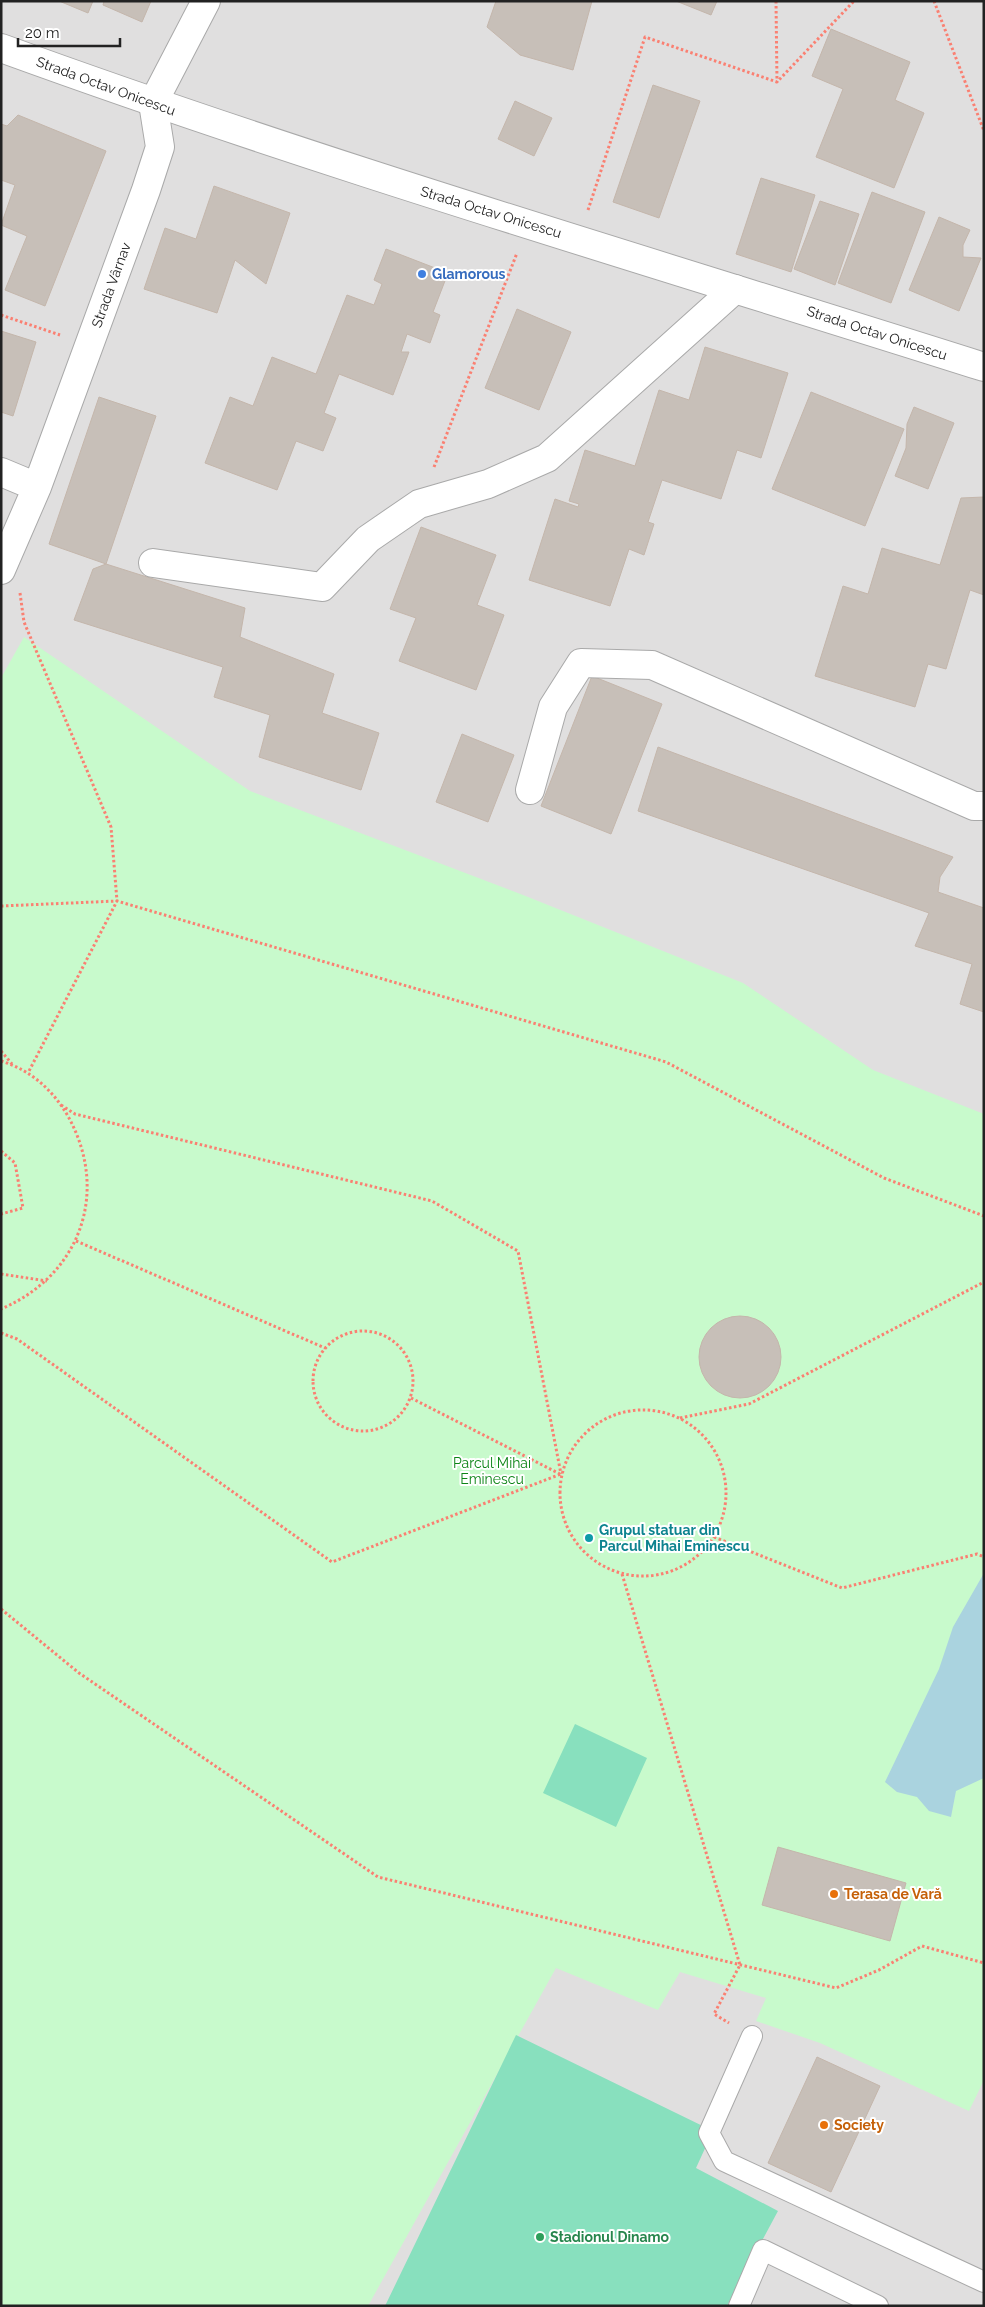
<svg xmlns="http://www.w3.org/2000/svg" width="985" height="2307" font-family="Raleway,sans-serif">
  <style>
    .residential { fill: #e0dfdf }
    .park { fill: #c8facc }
    .pitch { fill: #88e0be }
    .water { fill: #aad3df }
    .building { fill: #c7bfb8; stroke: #c4b6ab }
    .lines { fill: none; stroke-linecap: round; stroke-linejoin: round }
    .service-casing { stroke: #a9a9a9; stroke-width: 22 }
    .minor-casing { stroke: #a9a9a9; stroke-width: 30 }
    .tertiary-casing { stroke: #a9a9a9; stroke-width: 30 }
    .path { stroke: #fa8072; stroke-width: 3; stroke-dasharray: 2.5 2.5; stroke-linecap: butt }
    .service { stroke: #fff; stroke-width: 20 }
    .minor { stroke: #fff; stroke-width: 28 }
    .tertiary { stroke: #fff; stroke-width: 28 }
    .shop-dot { fill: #3f7fe0; stroke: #fff; stroke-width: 2 }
    .culture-dot { fill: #0f9aa8; stroke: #fff; stroke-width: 2 }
    .food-dot { fill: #e8710a; stroke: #fff; stroke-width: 2 }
    .leisure-dot { fill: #2e9e5b; stroke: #fff; stroke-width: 2 }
    .labels { text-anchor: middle; stroke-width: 4; stroke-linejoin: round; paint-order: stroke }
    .street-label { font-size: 14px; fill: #222; stroke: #fff }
    .shop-label { font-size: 14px; font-weight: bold; fill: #366cbe; stroke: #fff; text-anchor: start }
    .park-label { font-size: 14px; fill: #0c8416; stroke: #fff }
    .culture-label { font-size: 14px; font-weight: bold; fill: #0d838f; stroke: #fff; text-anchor: start }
    .food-label { font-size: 14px; font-weight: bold; fill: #c56008; stroke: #fff; text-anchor: start }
    .leisure-label { font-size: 14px; font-weight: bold; fill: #27864d; stroke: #fff; text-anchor: start }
  </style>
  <rect width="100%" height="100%" fill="#f2efe9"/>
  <path class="residential" d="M1 1H984V2306H1Z"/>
  <path class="park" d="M24 637 250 791 523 895 743 983 873 1070 984 1114V2080L969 2111 820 2043 756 2021 766 1998 680 1972 658 2010 556 1968 368 2306H1V678Z"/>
  <path class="pitch" d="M575 1724 647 1758 616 1827 543 1793Z
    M516 2035 713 2131 696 2168 778 2211 727 2306H385Z"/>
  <path class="water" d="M984 1573V1778L956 1791 951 1817 929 1811 917 1797 897 1792 885 1782 939 1669 953 1627Z"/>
  <path class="building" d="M59 1H93L88 13Z
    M104 1H151L142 22 103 5Z
    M496 1H592L573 70 520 55 487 27Z
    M676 1H717L711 15Z
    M831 29 910 62 895 100 924 113 894 188 816 157 843 89 812 76Z
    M653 85 700 101 659 218 613 202Z
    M515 101 552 118 534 156 498 139Z
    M18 115 106 151 45 306 5 290 27 236 1 225 15 185 1 180V124L7 126Z
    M761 178 815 195 791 272 736 254Z
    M214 186 290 213 266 284 235 260 217 313 144 289 165 228 196 239Z
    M872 192 925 212 891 303 838 283Z
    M820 201 859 214 835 285 794 269Z
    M939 217 970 230 963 245V257L981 258 959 311 909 290Z
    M386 249 448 273 433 312 440 315 430 343 407 334 401 352H409L393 395 339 374 324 413 336 418 323 451 296 441 277 490 205 463 230 397 253 406 272 357 316 374 347 295 374 305 382 284 374 280Z
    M517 309 571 332 539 410 485 388Z
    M1 331 36 342 13 416 1 412Z
    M705 347 788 373 761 458 737 450 721 499 662 480 648 522 654 524 644 555 629 549 610 606 529 580 555 499 578 507 579 504 569 501 585 450 635 466 659 390 689 400Z
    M811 392 904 429 865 526 772 489Z
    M99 397 156 416 106 564 49 544Z
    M914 407 954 423 928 489 895 476 906 448 907 424Z
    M984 497V595L970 590 946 669 928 664 915 707 815 676 843 586 868 594 882 548 940 565 961 498Z
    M421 527 496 555 477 605 504 615 476 690 399 661 416 618 390 609Z
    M106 564 245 608 240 637 334 674 322 713 379 733 361 790 259 757 270 715 214 697 223 667 74 620 93 569Z
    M592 676 662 704 611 834 541 806Z
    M462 734 514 755 488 822 436 802Z
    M658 747 953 857 940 877 938 892 984 908V1012L960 1004 972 964 915 946 929 913 638 811Z
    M699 1357a41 41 0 1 1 82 0a41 41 0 1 1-82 0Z
    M778 1847 906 1883 890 1941 762 1905Z
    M817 2057 880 2086 831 2192 768 2163Z"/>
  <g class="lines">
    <defs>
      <path id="service" d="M752 2036 709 2133 724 2161 984 2282
        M739 2306 763 2250 878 2306"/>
      <path id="minor" d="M1 472 37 487
        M153 563 322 587 368 539 419 504 488 484 547 458 735 289
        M1 570 37 487 146 190 160 147 153 103 206 1
        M530 790 553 707 581 663 652 665 974 806H984"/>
      <path id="tertiary" d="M1 48C325 166 656 263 984 367"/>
    </defs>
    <use href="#service" class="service-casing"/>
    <use href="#minor" class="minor-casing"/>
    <use href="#tertiary" class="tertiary-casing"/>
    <path class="path" d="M776 1 777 82
      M934 1 984 131
      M588 210 645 37 777 82 854 1
      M1 315 60 335
      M434 467 517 253
      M20 593 24 622 111 827 117 901 28 1073
      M1 906 117 901 666 1062 884 1178 984 1216
      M1 1051 12 1064
      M1 1061C31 1070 54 1091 69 1118 110 1194 79 1276 1 1309
      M61 1105 75 1114 432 1201 518 1251 561 1474
      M1 1151 15 1163 23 1208 1 1214
      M76 1241 325 1348
      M1 1274 47 1281
      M313 1381a50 50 0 1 1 100 0a50 50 0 1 1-100 0Z
      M1 1333 17 1339 332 1562 561 1474
      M411 1398 560 1474
      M560 1493a83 83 0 1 1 166 0a83 83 0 1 1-166 0Z
      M680 1418 749 1404 984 1282
      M714 1537 842 1588 977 1554 984 1557
      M622 1574 740 1965 714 2014 729 2023
      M1 1609 79 1673 378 1877 836 1988 879 1970 922 1946 984 1963"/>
    <use href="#service" class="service"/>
    <use href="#minor" class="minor"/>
    <use href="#tertiary" class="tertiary"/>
  </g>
  <circle class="shop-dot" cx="422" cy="274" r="5"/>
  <circle class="culture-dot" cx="589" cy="1538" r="5"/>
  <g class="food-dot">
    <circle cx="834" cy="1894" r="5"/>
    <circle cx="824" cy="2125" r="5"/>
  </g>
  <circle class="leisure-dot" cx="540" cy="2237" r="5"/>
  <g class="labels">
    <g class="street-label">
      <text transform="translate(106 86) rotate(20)" y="5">Strada Octav Onicescu</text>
      <text transform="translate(491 212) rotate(17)" y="5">Strada Octav Onicescu</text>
      <text transform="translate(111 285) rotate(-70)" y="5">Strada Vârnav</text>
      <text transform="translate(877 333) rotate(18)" y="5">Strada Octav Onicescu</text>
    </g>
    <g class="shop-label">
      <text x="432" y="279">Glamorous</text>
    </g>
    <g class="park-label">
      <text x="492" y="1468">Parcul Mihai<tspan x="492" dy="16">Eminescu</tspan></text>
    </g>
    <g class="culture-label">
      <text x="599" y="1535">Grupul statuar din<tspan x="599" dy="16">Parcul Mihai Eminescu</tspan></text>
    </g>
    <g class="food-label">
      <text x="844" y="1899">Terasa de Vară</text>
      <text x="834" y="2130">Society</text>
    </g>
    <g class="leisure-label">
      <text x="550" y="2242">Stadionul Dinamo</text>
    </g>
  </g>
  <rect width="985" height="2307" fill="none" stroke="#222222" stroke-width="5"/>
  <path d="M18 38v8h102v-8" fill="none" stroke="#222222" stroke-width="2.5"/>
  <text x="25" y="38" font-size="15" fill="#222222" stroke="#ffffff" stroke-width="4" paint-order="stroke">20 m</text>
</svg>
